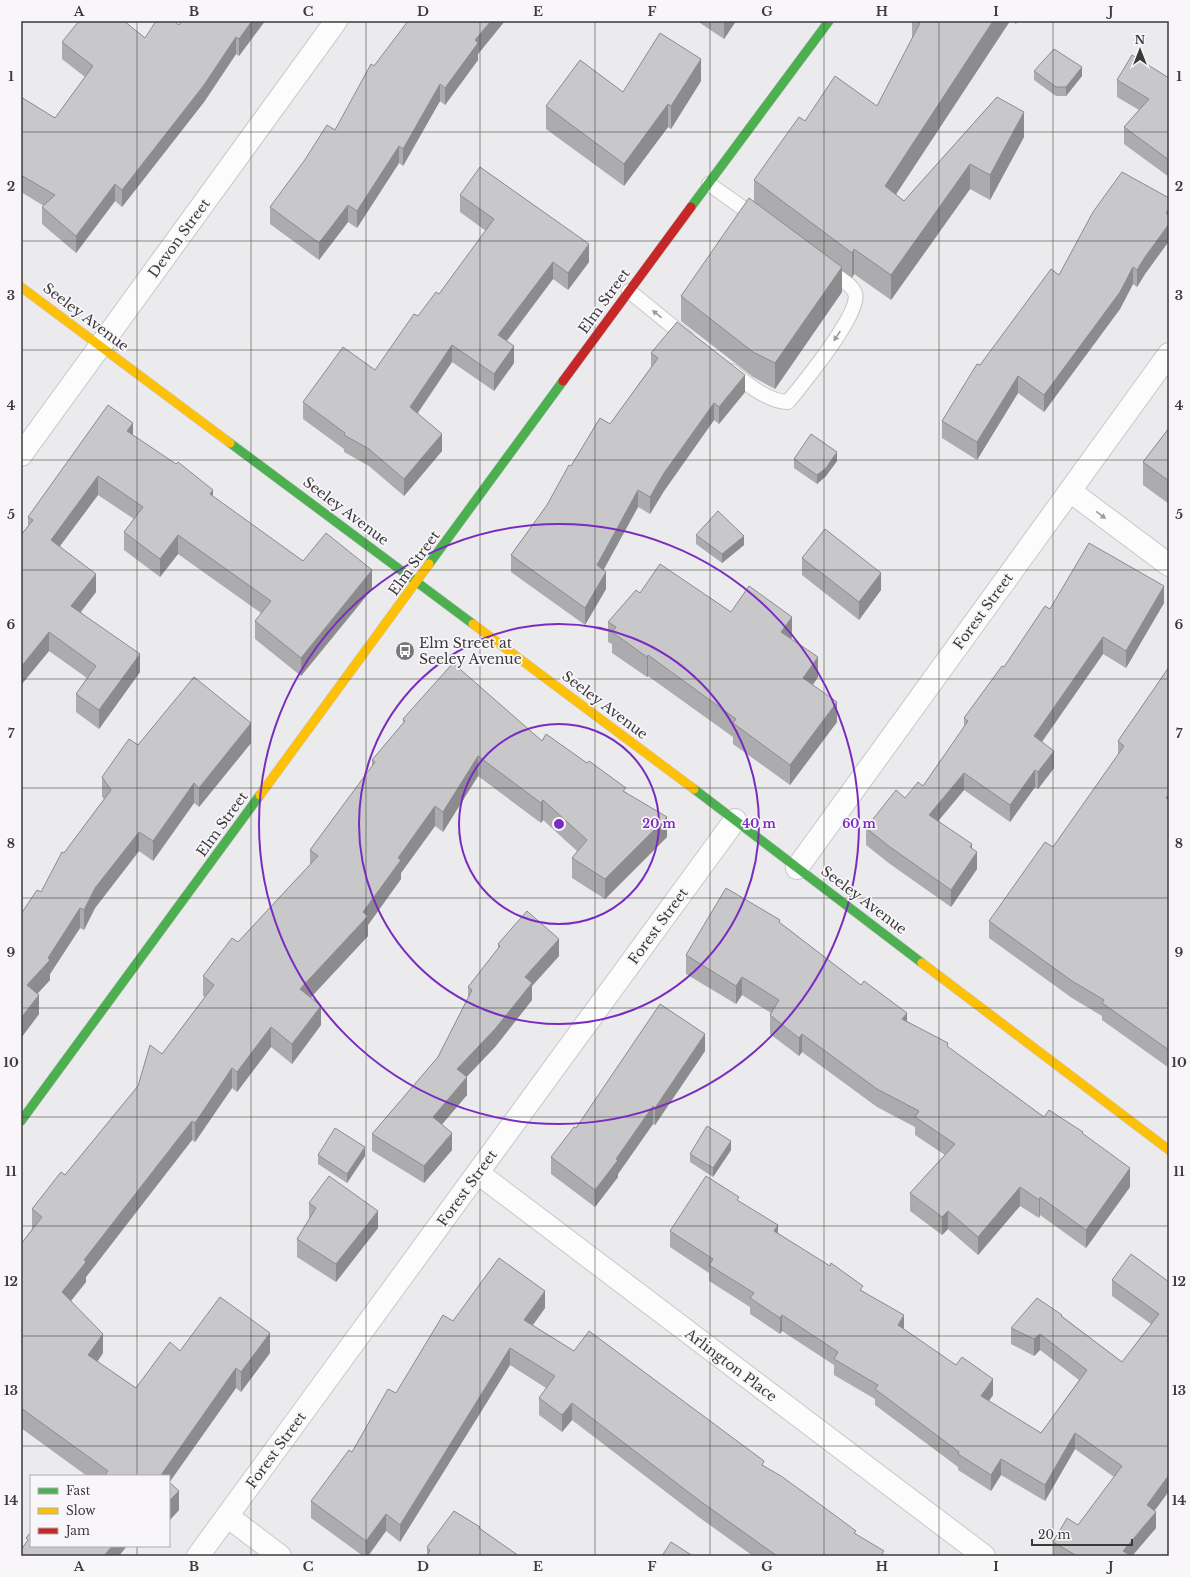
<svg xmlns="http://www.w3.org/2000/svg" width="1190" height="1577" font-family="'Libre Baskerville',serif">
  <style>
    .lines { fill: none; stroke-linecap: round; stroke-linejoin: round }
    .lane-casing { stroke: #c8c7c9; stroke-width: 16 }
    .street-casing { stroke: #c8c7c9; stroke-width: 24 }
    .fast-casing { stroke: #c8c7c9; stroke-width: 10 }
    .slow-casing { stroke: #c8c7c9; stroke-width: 10 }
    .jam-casing { stroke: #c8c7c9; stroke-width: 10 }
    .lane { stroke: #fcfcfc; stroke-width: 14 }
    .street { stroke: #fcfcfc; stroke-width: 22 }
    .fast { stroke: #4caf50; stroke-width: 9 }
    .slow { stroke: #ffc107; stroke-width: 9 }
    .jam { stroke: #c62828; stroke-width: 9 }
    .wall { fill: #acabad }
    .shaded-wall { fill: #8c8b8d }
    .building { fill: #c8c7c9; stroke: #8c8b8d }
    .oneway { fill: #9c9b9c }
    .grid { fill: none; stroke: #3b3a3b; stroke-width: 1; stroke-opacity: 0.55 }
    .ring { fill: none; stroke: #7b2cbf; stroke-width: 2 }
    .labels { text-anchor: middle; stroke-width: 3.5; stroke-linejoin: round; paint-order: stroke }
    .street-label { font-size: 14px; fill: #3b3a3b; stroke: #f9f6fa }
    .poi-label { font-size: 14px; fill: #3b3a3b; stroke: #f9f6fa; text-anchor: start }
    .centre { fill: #7b2cbf; stroke: #f9f6fa; stroke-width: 2 }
    .ring-label { font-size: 12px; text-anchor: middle; font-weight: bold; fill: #7b2cbf; stroke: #f9f6fa; stroke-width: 3.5; stroke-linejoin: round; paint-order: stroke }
    .neatline { fill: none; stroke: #3b3a3b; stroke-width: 1.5 }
    .grid-label { font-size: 13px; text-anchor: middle; font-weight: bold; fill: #3b3a3b }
  </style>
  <rect width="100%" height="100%" fill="#ebeaec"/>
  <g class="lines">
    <defs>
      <path id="lane" d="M709 184 757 218
        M629 291 687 338
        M731 371C746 383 768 402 788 402 801 386 863 311 855 293 851 283 836 276 828 269"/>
      <path id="street" d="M21 455 336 21
        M1070 491 1169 565
        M797 868 1169 354
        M478 1173 984 1556
        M227 1516 280 1556
        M198 1556 735 820"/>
      <path id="fast" d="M691 207 829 21
        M230 443 473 624
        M429 564 563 381
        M694 789 922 963
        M21 1121 260 795"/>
      <path id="slow" d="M21 287 230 443
        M473 624 694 789
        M260 795 429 564
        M922 963 1169 1150"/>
      <path id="jam" d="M563 381 691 207"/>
    </defs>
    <use href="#lane" class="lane-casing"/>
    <use href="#street" class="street-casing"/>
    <use href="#fast" class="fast-casing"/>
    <use href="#slow" class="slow-casing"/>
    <use href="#jam" class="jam-casing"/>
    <use href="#lane" class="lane"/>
    <use href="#street" class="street"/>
    <use href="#fast" class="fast"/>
    <use href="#slow" class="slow"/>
    <use href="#jam" class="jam"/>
  </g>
  <path class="wall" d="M182 21H265L239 56 236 54 204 102 122 207 115 201 76 253 42 224V207L44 206 21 192V97L55 118 85 77 62 59V42L145 38 179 25Z
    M504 21V22L478 54V60L445 105 440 101 403 166 399 163 357 228 348 222 319 260 270 224V207L335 130 374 66Z
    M697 21H736L724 39Z
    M912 21H1010L896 194 904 201 997 97 1024 137 990 200 970 189 891 300 854 274 852 278 842 271V292L775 389 753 377 681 321V296L754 201V180L805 121 877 106 912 40Z
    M1012 21H1018L1016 24Z
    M1034 71 1082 76 1066 96H1056L1034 80Z
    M1169 78V177L1124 144V127L1139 110 1117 97V80Z
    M701 81 671 129 668 127 624 186 546 129V106L623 92Z
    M460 195 589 262 568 290 553 279 507 341 514 363 494 391 452 362 418 413 442 451 404 496 369 466 344 452V449L303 419V402L375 370 418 316 439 294 486 231 460 212Z
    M1169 198V241L1145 274 1137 287 1133 284 1120 309 1044 412 1018 393 977 460 942 438V421L1059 275Z
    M651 353 745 392 719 424 714 420 664 491 650 514 638 507 603 570 606 589 585 625 511 572V555L547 505 571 466 610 424 651 367Z
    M1169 428V504L1143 485V462Z
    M133 435 213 497 303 561 372 589 301 676 255 639V621L261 613 178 554 160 577 124 550V532L134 519 98 495 60 546 96 592 81 612 140 672 99 729 76 712V694L87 678 49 651 21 685V535L28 526V517Z
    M794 459 837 461 826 476 817 484 794 468Z
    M696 535 744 545 722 563 696 544Z
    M802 558 881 590 859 620 802 575Z
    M640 593 731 612 792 637 791 639 818 677 813 685 837 722 790 785 733 744V737L648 676 647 677 612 653V644L608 642V622Z
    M1164 603 1126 668 1103 654 1042 742 1054 768 1038 789 1035 787 1010 822 964 790 938 821 972 849 977 869 951 907 890 864 866 845V828L905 798 923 786 964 727V718L1050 609Z
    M1169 667V1068L1102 1020V1016L1072 998 989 938V921L1053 847 1118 755V741Z
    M403 719 542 741 626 792 667 837 605 899 572 878V858L577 851 543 820 541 823 478 776 443 832 435 826 401 873V879L368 925V936L311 997 321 1025 292 1064 271 1047 237 1092 232 1088 195 1142 192 1140 86 1277V1282L71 1301 103 1353 97 1362 136 1388 180 1351 270 1353 241 1392 236 1388 169 1482 179 1510 169 1521V1476H87L21 1428V1244L32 1229V1209L65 1175 138 1086 162 1054 205 997 203 996V976L238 942 310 865V850L372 767V760L403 723Z
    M251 743 199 807 194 803 153 861 139 851 95 908 84 930 80 928 50 974V980L38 993 39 1014 21 1038V914L41 892 64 853 104 799 102 797V777L138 745Z
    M780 923 907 1021 948 1048 1044 1117 1083 1134 1130 1187 1086 1248 1040 1215 1039 1218 1020 1206 978 1255 948 1229 942 1235 910 1211V1193L945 1155 915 1135V1127L877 1107 802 1052 799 1056 770 1034V1015L771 1013 742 995 736 1004 686 974V955Z
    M498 944 559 956 532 986V1000L495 1047 466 1077 467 1095 442 1124 452 1150 424 1183 372 1151V1134L438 1057 468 998V987L498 949Z
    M705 1051 655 1125 653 1124 618 1174V1177L595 1207 551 1174V1157L576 1128Z
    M731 1150 713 1177 690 1162V1154Z
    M318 1155 365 1156 347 1183 318 1164Z
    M739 1201 778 1233 863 1291 904 1329 993 1395 989 1401 1041 1433 1079 1380 1040 1350 1034 1356 1011 1344V1328L1062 1316 1122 1362 1151 1324 1112 1296V1280L1169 1282V1491L1154 1511 1156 1528 1132 1556H1053V1542L1078 1525 1114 1477 1075 1449 1045 1501 1001 1475 991 1491 958 1470V1467L875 1405V1399L834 1375V1365L782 1331 780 1334 750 1314V1307L709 1281V1273L670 1247V1231Z
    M309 1203 378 1228 336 1282 297 1257V1239L309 1219Z
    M545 1308 533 1325 574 1351 764 1466 885 1556H753L700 1518 572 1420 562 1432 539 1415V1398L546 1388 510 1365 400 1542 386 1531 368 1556H363L311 1518V1501L352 1452 396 1393 453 1321Z
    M480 1527 427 1556V1547Z"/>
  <path class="shaded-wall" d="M252 21H265L239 56V39Z
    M491 21H504V22L478 54V60L445 105V88L475 40Z
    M724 21H736L724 39Z
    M993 21H1010L885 211V186Z
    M236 37V54L204 102 122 207V190Z
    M701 59V81L671 129V106Z
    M1082 67V76L1066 96V87Z
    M440 84V101L403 166V149Z
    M668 104V127L624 186V164Z
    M1024 112V137L990 200V175Z
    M399 146V163L357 228V211Z
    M970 164V189L891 300V275Z
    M115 184V201L76 253V236Z
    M348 205V222L319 260V243Z
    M1169 209V241L1145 274 1137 287V270L1166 213Z
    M589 244V262L568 290V273Z
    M854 249V274L852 278V253Z
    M553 262V279L498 352V335Z
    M842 267V292L775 389V363Z
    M1133 267V284L1120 309 1044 412V395Z
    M452 345V362L410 424V407Z
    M514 346V363L494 391V374Z
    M745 375V392L719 424V407Z
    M1018 376V393L977 460V442Z
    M714 403V420L664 491 650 514V497L664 473Z
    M133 423V442L127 431Z
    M442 434V451L404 496V479Z
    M837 452V461L826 476 817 484V475Z
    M98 476V495L51 558V540Z
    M213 490V508L210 494Z
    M638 490V507L597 582V565Z
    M178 535V554L160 577V559Z
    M744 536V545L722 563V554Z
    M372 570V589L301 676V658Z
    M606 572V589L585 625V608Z
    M881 573V590L859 620V602Z
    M96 574V592L71 624V606Z
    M1164 586V603L1126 668V651Z
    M792 617V637L781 652V632Z
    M49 632V651L21 685V667Z
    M1103 637V654L1034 753V736Z
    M140 654V672L99 729V710Z
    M648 655V676L647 677V657Z
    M818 657V677L803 698V678Z
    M837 702V722L790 785V765Z
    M251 723V743L199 807V788Z
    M1054 751V768L1038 789V772Z
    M478 756V776L443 832V812Z
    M1035 770V787L1010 822V805Z
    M964 773V790L929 832V815Z
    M194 783V803L153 861V841Z
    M1169 794V811L1166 798Z
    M543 800V820L541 823V803Z
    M435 806V826L401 873V879L368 925V936L300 1009V989L363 912 398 858Z
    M667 817V837L605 899V879Z
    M139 832V851L95 908 84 930V910L95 888Z
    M972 844V859L977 852V869L951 907V890L970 847Z
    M80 908V928L50 974V980L27 1005V985L48 958Z
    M559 939V956L532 986V1000L495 1047 457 1087V1069L525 977Z
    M742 977V995L736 1004V986Z
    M39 995V1014L21 1038V1018Z
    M321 1006V1025L292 1064V1044Z
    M907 1013V1031L902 1019Z
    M271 1027V1047L237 1092V1072Z
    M705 1034V1051L655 1125V1108Z
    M802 1034V1052L799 1056V1038Z
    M232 1068V1088L195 1142V1123Z
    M467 1077V1095L433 1135V1117Z
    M653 1106V1124L618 1174V1177L595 1207V1190Z
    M192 1121V1140L86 1277V1282L62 1312V1292L84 1260Z
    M452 1133V1150L424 1183V1166Z
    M731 1141V1150L713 1177V1168Z
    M365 1147V1156L347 1183V1174Z
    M1130 1168V1187L1086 1248V1230Z
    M1020 1187V1206L978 1255V1237Z
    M1040 1197V1215L1039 1218V1200Z
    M378 1211V1228L336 1282V1264Z
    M948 1211V1229L942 1235V1217Z
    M778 1225V1241L774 1231Z
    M545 1291V1308L524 1337V1320Z
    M782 1315V1331L780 1334V1318Z
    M904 1315V1331L898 1325Z
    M270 1333V1353L241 1392V1372Z
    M103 1334V1353L88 1375V1355Z
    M1040 1334V1350L1034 1356V1339Z
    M510 1348V1365L400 1542V1525Z
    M236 1368V1388L169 1483V1476H161V1475Z
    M993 1379V1395L981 1412V1396Z
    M572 1403V1420L562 1432V1415Z
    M1075 1433V1449L1045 1501V1485Z
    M1001 1459V1475L991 1491V1475Z
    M1169 1475V1491L1147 1521V1505Z
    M179 1491V1510L169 1521V1501Z
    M1156 1512V1528L1132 1556H1123V1551Z
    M386 1514V1531L368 1556H366V1541Z
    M112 1546H127L119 1556H104Z"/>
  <path class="building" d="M79 21H124L145 38 156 21H174L179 25 182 21H252L239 39 236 37 204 85 122 190 115 184 76 236 42 207 55 195 21 175V97L55 118 93 66 62 42Z
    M408 21H491L475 40 478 43 445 88 440 84 403 149 399 146 357 211 348 205 319 243 270 207 304 161 327 125 335 130 371 64 374 66Z
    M917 21H993L885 186 904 201 997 97 1024 112 990 175 970 164 891 275 854 249 852 253 754 180 799 117 805 121 835 76 877 106 920 23Z
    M660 33 701 59 671 106 668 104 624 164 546 106 580 60 623 92Z
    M1054 49 1082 67 1066 87H1056L1034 71Z
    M1132 55 1169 78V160L1124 127 1149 99 1117 80Z
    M480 167 589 244 568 273 553 262 498 335 514 346 494 374 452 345 410 407 442 434 404 479 369 449 344 435 345 433 303 402 343 347 375 370 414 314 418 316 436 292 439 294 494 219 460 195Z
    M1122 172 1169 198V209L1166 213 1169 215V224L1145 257 1137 270 1133 267 1120 292 1044 395 1018 376 977 442 942 421 977 364 980 365 1051 269 1059 275 1093 212Z
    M749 198 842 267 775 363 753 352 681 296Z
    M677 322 745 375 719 407 714 403 664 473 650 497 638 490 597 565 606 572 585 608 511 555 547 505 569 465 571 466 600 418 610 424 658 358 651 353Z
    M108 405 133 423 127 431 176 464 178 462 213 490 210 494 303 561 326 533 372 570 301 658 255 621 271 601 178 535 160 559 124 532 143 507 98 476 51 540 96 574 71 606 140 654 99 710 76 694 96 666 49 632 21 667V535L33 520 28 517Z
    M1169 428V481L1143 462Z
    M811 434 837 452 826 468 817 475 794 459Z
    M718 511 744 536 722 554 696 535Z
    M825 529 881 573 859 602 802 558Z
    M1089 543 1164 586 1126 651 1103 637 1034 736 1054 751 1038 772 1035 770 1010 805 964 773 929 815 972 844 970 847 977 852 951 890 890 847 866 828 896 790 905 798 918 782 923 786 968 721 964 718 1002 666 1004 667 1045 606 1050 609Z
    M660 564 731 612 749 586 792 617 781 632 818 657 803 678 837 702 790 765 733 723 736 719 648 655 647 657 612 632 616 627 608 622 636 590 640 593Z
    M453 663 542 741 546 734 587 763 589 761 626 788 623 791 667 817 605 879 572 858 587 840 543 800 541 803 478 756 443 812 435 806 398 858 401 860 363 912 368 916 300 989 321 1006 292 1044 271 1027 237 1072 232 1068 195 1123 192 1121 84 1260 86 1262 62 1292 103 1334 88 1355 136 1388 170 1342 180 1351 220 1297 270 1333 241 1372 236 1368 161 1475 162 1476H104L108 1471 21 1408V1244L42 1217 32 1209 61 1172 65 1175 138 1086 150 1045 162 1054 214 985 203 976 232 938 238 942 318 856 310 850 375 762 372 760 405 721 403 719Z
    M1169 667V794L1166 798 1169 800V1050L1102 1003 1104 1000 1072 981 989 921 1045 842 1053 847 1124 746 1118 741Z
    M194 677 251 723 199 788 194 783 153 841 139 832 95 888 84 910 80 908 48 958 50 960 27 985 39 995 21 1018V914L37 890 41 892 62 852 64 853 111 790 102 777 129 739 138 745Z
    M726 888 780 920 779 922 861 985 864 981 907 1013 902 1019 948 1043 947 1046 1044 1117 1049 1110 1083 1132 1082 1133 1130 1168 1086 1230 1040 1197 1039 1200 1020 1187 978 1237 948 1211 942 1217 910 1193 955 1144 915 1117 919 1111 877 1089 802 1034 799 1038 770 1015 779 1000 742 977 736 986 686 955Z
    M527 911 559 939 525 977 532 983 495 1029 457 1069 467 1077 433 1117 452 1133 424 1166 372 1134 438 1057 472 990 468 987 500 946 498 944Z
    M660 1004 705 1034 655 1108 653 1106 616 1159 618 1160 595 1190 551 1157 574 1127 576 1128Z
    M707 1126 731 1141 713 1168 690 1154Z
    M335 1128 365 1147 347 1174 318 1155Z
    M329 1176 378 1211 336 1264 297 1239 316 1208 309 1203Z
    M706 1176 739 1197 737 1200 778 1225 774 1231 830 1266 831 1263 863 1286 860 1290 904 1315 898 1325 956 1365 962 1357 993 1379 981 1396 1041 1433 1087 1370 1040 1334 1034 1339 1011 1328 1037 1298 1062 1315 1061 1316 1122 1362 1159 1314 1112 1280 1131 1254 1169 1282V1475L1147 1505 1156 1512 1123 1551 1128 1554 1127 1556H1077L1053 1542 1067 1518 1078 1525 1122 1466 1075 1433 1045 1485 1001 1459 991 1475 958 1454 959 1452 875 1389 878 1385 834 1359 838 1352 782 1315 780 1318 750 1298 754 1293 709 1265 713 1259 670 1231Z
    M499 1258 545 1291 524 1320 574 1351 589 1331 764 1461 762 1465 781 1476 825 1508 856 1531 854 1533 884 1551 882 1554 885 1556H777L700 1501 572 1403 562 1415 539 1398 555 1376 510 1348 400 1525 386 1514 366 1541 311 1501 349 1450 352 1452 388 1389 396 1393 443 1315 453 1321Z
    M169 1482 179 1491 169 1501Z
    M454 1511 480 1527 479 1528 519 1556H427L430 1550 427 1547Z
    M31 1532V1546H112L104 1556H21V1550L28 1540 26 1538Z
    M671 1542 693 1556H662Z"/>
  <defs><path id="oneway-solid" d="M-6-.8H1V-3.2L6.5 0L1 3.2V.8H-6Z"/></defs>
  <g class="oneway">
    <use href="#oneway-solid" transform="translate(657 314) rotate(-141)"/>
    <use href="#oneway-solid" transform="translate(837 336) rotate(123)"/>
    <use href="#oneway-solid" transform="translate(1101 515) rotate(37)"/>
  </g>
  <path class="grid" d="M137 21V1476M251 21V1556M366 21V1556M480 21V1556M595 21V1556M710 21V1556M824 21V1556M939 21V1556M1053 21V1556M21 132H1169M21 241H1169M21 350H1169M21 460H1169M21 570H1169M21 679H1169M21 788H1169M21 898H1169M21 1008H1169M21 1117H1169M21 1226H1169M21 1336H1169M21 1446H1169M137 1546V1556"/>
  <g class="ring">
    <circle cx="559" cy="824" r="100"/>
    <circle cx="559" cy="824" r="200"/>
    <circle cx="559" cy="824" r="300"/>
  </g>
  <defs>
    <symbol id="bus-disc" viewBox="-11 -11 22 22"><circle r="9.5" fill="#797879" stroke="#f9f6fa"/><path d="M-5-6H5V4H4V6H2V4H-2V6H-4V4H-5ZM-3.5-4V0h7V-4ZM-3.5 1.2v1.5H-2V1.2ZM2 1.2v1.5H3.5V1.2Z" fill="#fff"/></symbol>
  </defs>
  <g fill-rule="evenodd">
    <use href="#bus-disc" x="394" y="640" width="22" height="22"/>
  </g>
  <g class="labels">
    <g class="street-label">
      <text transform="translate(179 238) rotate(-54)" y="5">Devon Street</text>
      <text transform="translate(604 301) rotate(-54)" y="5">Elm Street</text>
      <text transform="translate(86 317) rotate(37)" y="5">Seeley Avenue</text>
      <text transform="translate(346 511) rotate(37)" y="5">Seeley Avenue</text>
      <text transform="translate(414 563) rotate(-54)" y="5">Elm Street</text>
      <text transform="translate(983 611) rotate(-54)" y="5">Forest Street</text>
      <text transform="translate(605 705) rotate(37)" y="5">Seeley Avenue</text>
      <text transform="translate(222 824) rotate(-54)" y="5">Elm Street</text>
      <text transform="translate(864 900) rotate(37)" y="5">Seeley Avenue</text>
      <text transform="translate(658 926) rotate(-54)" y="5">Forest Street</text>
      <text transform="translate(467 1188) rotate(-54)" y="5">Forest Street</text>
      <text transform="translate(731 1365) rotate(37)" y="5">Arlington Place</text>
      <text transform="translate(276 1450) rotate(-54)" y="5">Forest Street</text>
    </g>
    <g class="poi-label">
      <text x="419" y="648">Elm Street at<tspan x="419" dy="16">Seeley Avenue</tspan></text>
    </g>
  </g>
  <circle cx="559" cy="824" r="6" class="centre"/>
  <g class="ring-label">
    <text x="659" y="828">20 m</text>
    <text x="759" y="828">40 m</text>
    <text x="859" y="828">60 m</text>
  </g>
  <rect width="1190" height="1577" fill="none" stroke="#f9f6fa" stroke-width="44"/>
  <rect x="30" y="1475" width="140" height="72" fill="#f9f6fa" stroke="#adabae"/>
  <rect x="38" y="1488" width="20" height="6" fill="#4caf50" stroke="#adabae"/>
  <text x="66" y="1495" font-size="12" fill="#3b3a3b">Fast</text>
  <rect x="38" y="1508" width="20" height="6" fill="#ffc107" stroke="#adabae"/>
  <text x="66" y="1515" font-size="12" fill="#3b3a3b">Slow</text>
  <rect x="38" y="1528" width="20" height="6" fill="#c62828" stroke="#adabae"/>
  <text x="66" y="1535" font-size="12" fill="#3b3a3b">Jam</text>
  <g transform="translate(1140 50)" stroke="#f9f6fa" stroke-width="3" paint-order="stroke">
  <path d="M0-3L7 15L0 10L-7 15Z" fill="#3b3a3b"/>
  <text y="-6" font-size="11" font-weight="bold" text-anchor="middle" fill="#3b3a3b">N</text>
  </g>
  <path d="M1032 1539v6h100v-6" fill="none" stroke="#3b3a3b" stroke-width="2"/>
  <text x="1038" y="1539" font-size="12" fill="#3b3a3b" stroke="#f9f6fa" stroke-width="3" paint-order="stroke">20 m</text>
  <rect x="22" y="22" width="1146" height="1533" class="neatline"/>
  <g class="grid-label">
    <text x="79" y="16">A</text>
    <text x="194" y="16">B</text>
    <text x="308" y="16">C</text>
    <text x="423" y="16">D</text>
    <text x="538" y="16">E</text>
    <text x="652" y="16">F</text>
    <text x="767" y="16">G</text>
    <text x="882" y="16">H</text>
    <text x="996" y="16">I</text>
    <text x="1111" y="16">J</text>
    <text x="11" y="81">1</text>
    <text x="1179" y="81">1</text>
    <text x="11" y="191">2</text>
    <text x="1179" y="191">2</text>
    <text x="11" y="300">3</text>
    <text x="1179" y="300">3</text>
    <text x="11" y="410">4</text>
    <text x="1179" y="410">4</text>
    <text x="11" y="519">5</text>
    <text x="1179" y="519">5</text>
    <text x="11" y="629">6</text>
    <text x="1179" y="629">6</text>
    <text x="11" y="738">7</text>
    <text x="1179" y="738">7</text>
    <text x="11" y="848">8</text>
    <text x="1179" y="848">8</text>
    <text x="11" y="957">9</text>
    <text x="1179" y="957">9</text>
    <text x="11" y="1067">10</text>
    <text x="1179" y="1067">10</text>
    <text x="11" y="1176">11</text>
    <text x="1179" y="1176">11</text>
    <text x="11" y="1286">12</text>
    <text x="1179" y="1286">12</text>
    <text x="11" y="1395">13</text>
    <text x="1179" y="1395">13</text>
    <text x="11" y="1505">14</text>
    <text x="1179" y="1505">14</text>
    <text x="79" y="1571">A</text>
    <text x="194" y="1571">B</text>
    <text x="308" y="1571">C</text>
    <text x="423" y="1571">D</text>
    <text x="538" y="1571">E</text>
    <text x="652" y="1571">F</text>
    <text x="767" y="1571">G</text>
    <text x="882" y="1571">H</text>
    <text x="996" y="1571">I</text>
    <text x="1111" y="1571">J</text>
  </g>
</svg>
